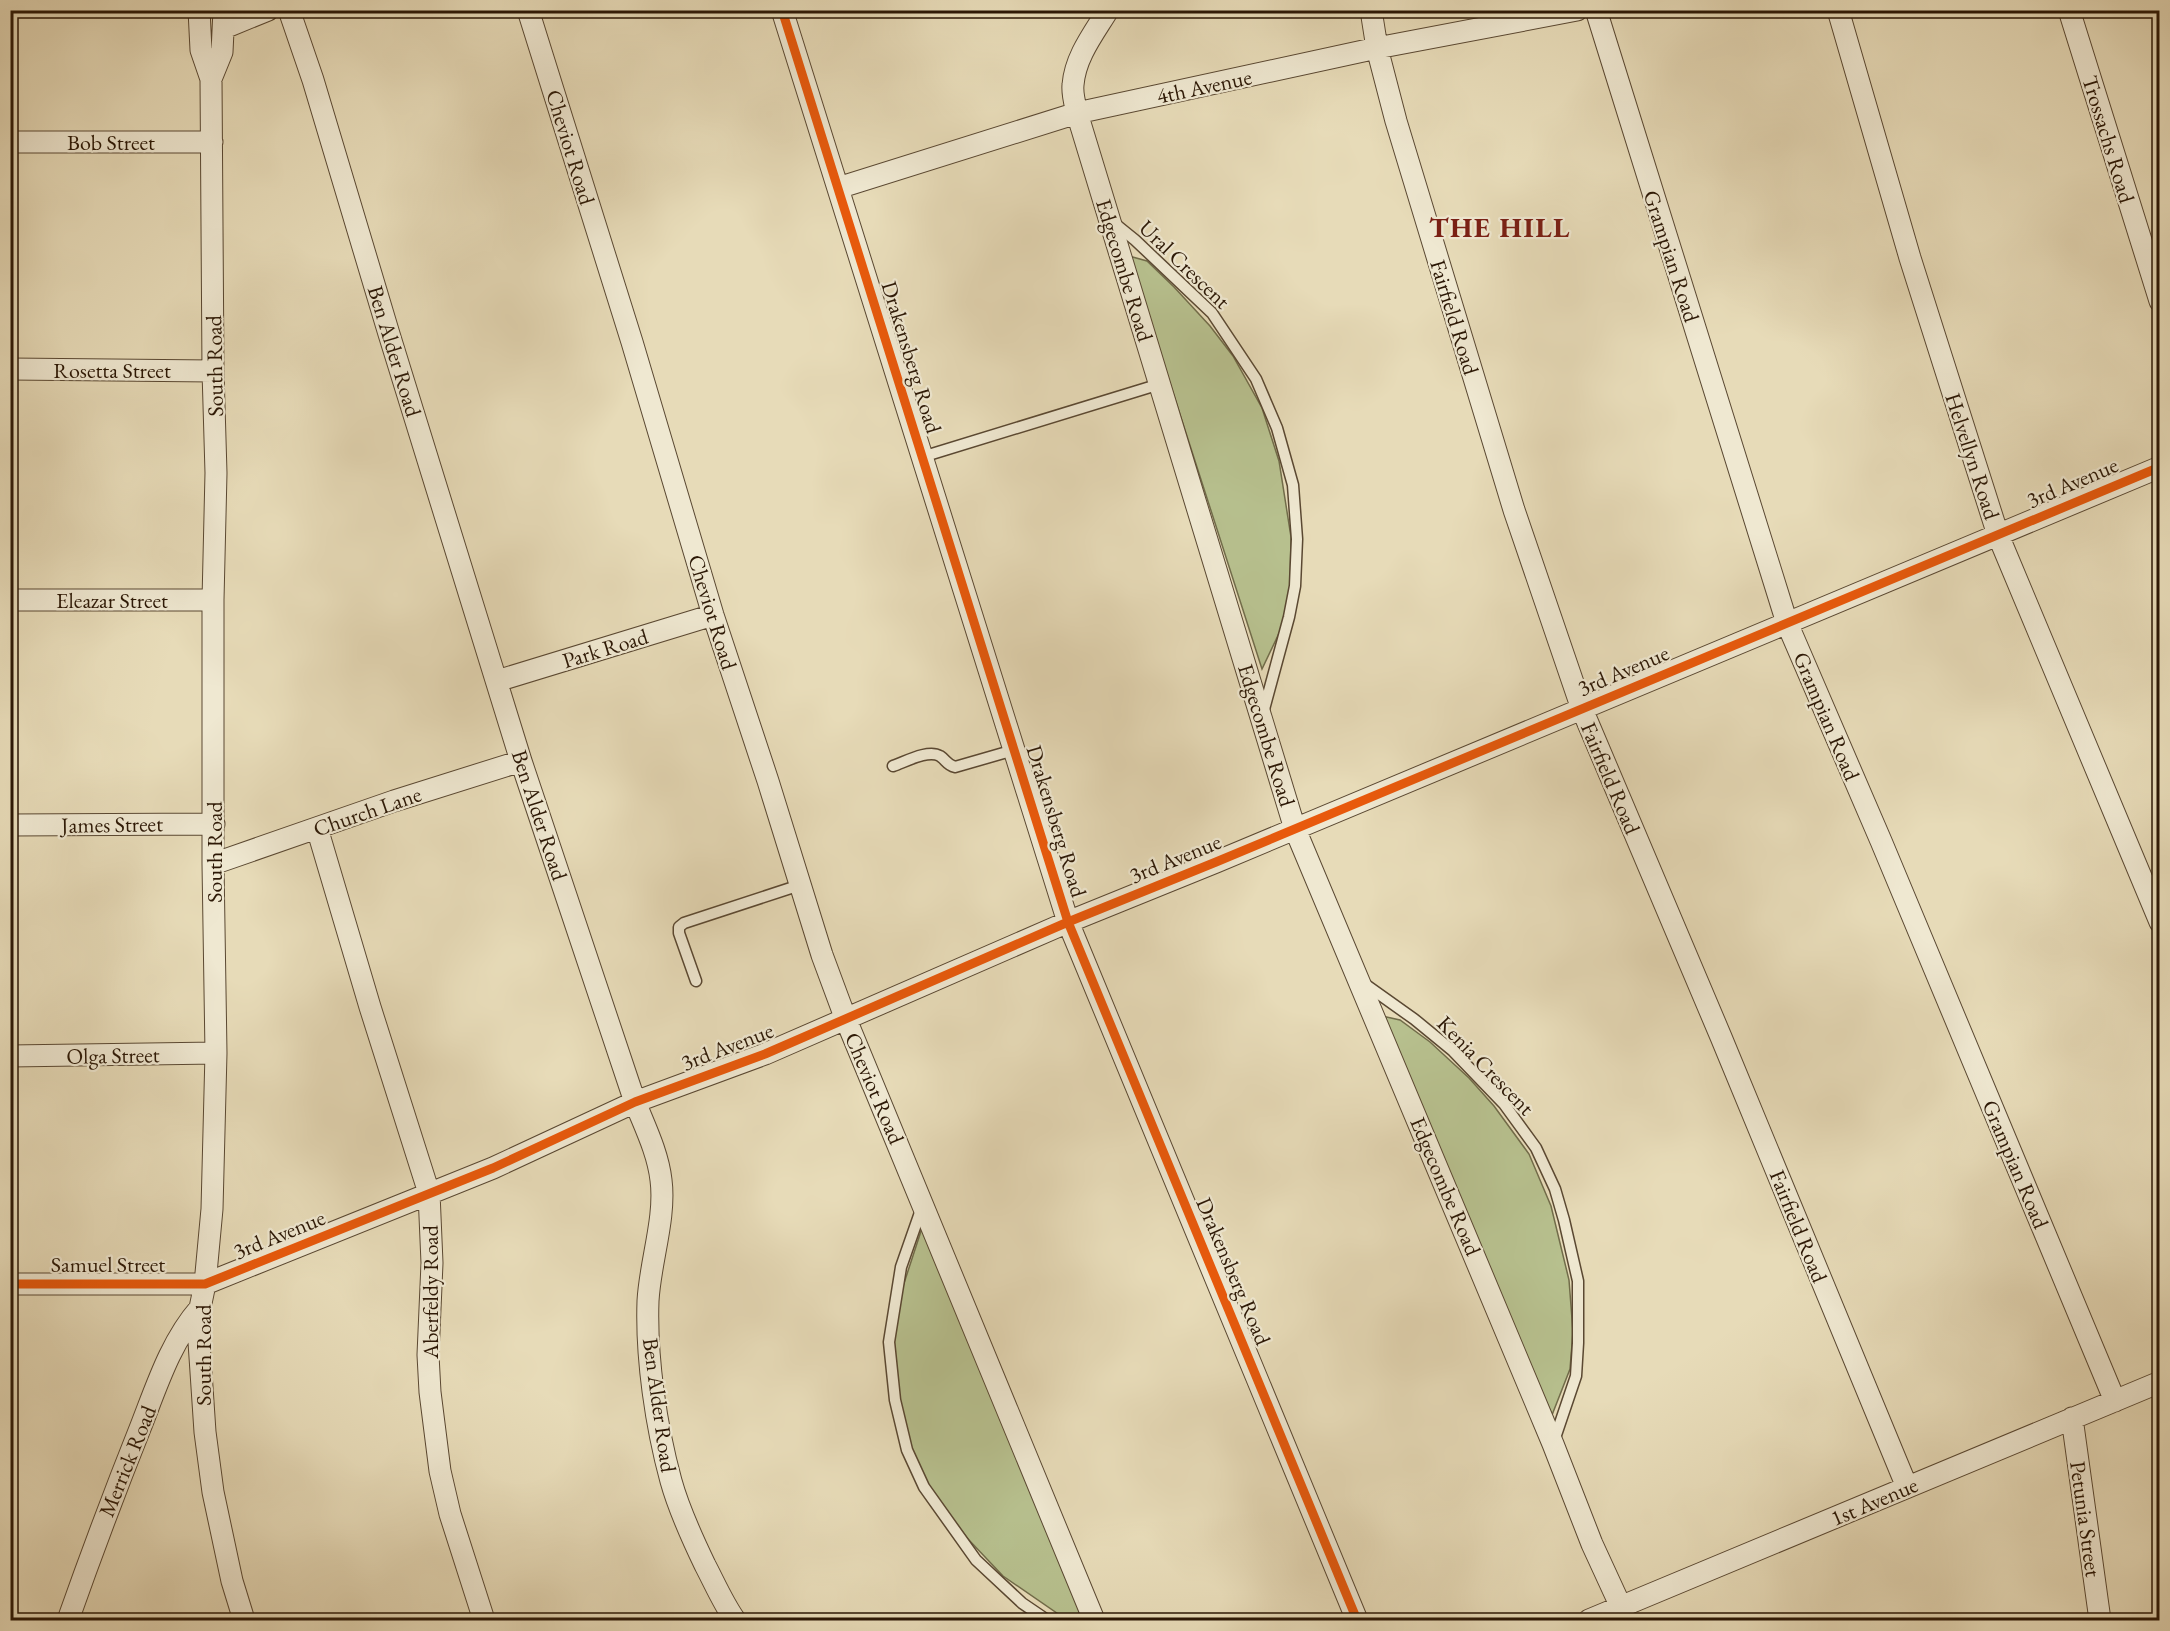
<svg xmlns="http://www.w3.org/2000/svg" width="2170" height="1631" font-family="'EB Garamond',serif">
  <style>
    .green { fill: #b7c08e; stroke: #716c4a; stroke-width: 1.5 }
    .lines { fill: none; stroke-linecap: round; stroke-linejoin: round }
    .lane-casing { stroke: #5a4832; stroke-width: 13 }
    .street-casing { stroke: #5a4832; stroke-width: 23 }
    .lane { stroke: #efe8d1; stroke-width: 10 }
    .street { stroke: #efe8d1; stroke-width: 21 }
    .cycleway-casing { stroke: #efe8d1; stroke-width: 13 }
    .cycleway { stroke: #e8590c; stroke-width: 9 }
    .labels { text-anchor: middle; stroke-width: 4.5; stroke-linejoin: round; paint-order: stroke }
    .street-label { font-size: 22px; fill: #2b1705; stroke: #efe8d1 }
    .district-label { font-size: 28px; font-weight: bold; letter-spacing: 1.5px; fill: #7a1f14; stroke: #efe8d1 }
  </style>
  <rect width="100%" height="100%" fill="#e7dbb8"/>
  <filter id="stains"><feTurbulence type="fractalNoise" baseFrequency=".00333" numOctaves="4"/><feColorMatrix values="0 0 0 0 .2 0 0 0 0 .09 0 0 0 0 .02 0 0 0 .5 -.17"/></filter>
  <radialGradient id="worn" r=".72"><stop offset=".6" stop-color="#630" stop-opacity="0"/><stop offset="1" stop-color="#630" stop-opacity=".3"/></radialGradient>
  <path class="green" d="M1129 256 1147 261 1174 287 1210 326 1233 356 1262 408 1279 461 1291 537 1290 588 1283 625 1262 669Z
    M1382 1016 1400 1020 1430 1042 1469 1078 1494 1106 1529 1154 1551 1206 1569 1280 1573 1332 1570 1369 1552 1415Z
    M923 1225 1086 1620H1067L1003 1576 968 1539 925 1484 905 1434 892 1368V1320Z"/>
  <g class="lines">
    <defs>
      <path id="lane" d="M1114 223 1135 240 1212 313 1256 379 1277 428 1293 485 1297 539 1295 586 1289 617 1263 713
        M922 457 1160 384
        M893 766C905 762 928 749 940 756 946 760 947 765 955 767L1014 750
        M696 981 679 933V927L684 923 800 885
        M1362 982 1414 1019 1453 1051 1504 1104 1536 1148 1555 1189 1564 1220 1578 1281V1343L1576 1376 1554 1441
        M922 1207 901 1267 889 1342 895 1400 907 1450 924 1487 976 1560 1022 1603 1047 1620"/>
      <path id="street" d="M199 10 201 50 211 79 213 371 216 473 213 600V864L216 1053 212 1209 205 1284 200 1308 199 1342 205 1432 213 1492 232 1581 244 1620
        M289 10 313 80 389 334 521 761 635 1102C645 1127 658 1153 661 1180 666 1218 650 1262 648 1301 646 1358 656 1426 671 1481 679 1510 692 1538 705 1565 715 1584 723 1603 735 1620
        M528 10 632 342 713 615 768 781 822 955 845 1017 1094 1620
        M782 10 1068 922 1357 1620
        M1108 10C1094 33 1075 57 1073 85 1072 94 1075 104 1077 113L1295 829 1553 1444 1592 1544 1621 1607
        M1371 10 1377 48 1396 121 1514 510 1582 709 1721 1037 1907 1487
        M1596 10 1787 623 1881 841 2115 1401
        M1838 10 1910 258 1998 535 2160 922
        M2069 10 2160 301
        M224 28 268 10
        M211 79 222 52 224 10
        M10 142H212
        M838 188 1077 113 1377 48 1577 10
        M10 369 213 371
        M10 600H213
        M497 681 713 615
        M10 825 214 824
        M317 828 370 1007 429 1193 432 1263 428 1355 430 1392 440 1471 450 1514 484 1620
        M213 864 394 801 521 761
        M10 1056 216 1053
        M10 1284H205L493 1168 635 1102 765 1054 1068 922 1216 862 2160 467
        M2072 1418 2100 1620
        M68 1620C91 1555 115 1491 141 1426 157 1385 171 1341 200 1308
        M1589 1620 2160 1382"/>
    </defs>
    <use href="#lane" class="lane-casing"/>
    <use href="#street" class="street-casing"/>
    <use href="#lane" class="lane"/>
    <use href="#street" class="street"/>
    <defs>
      <path id="cycleway" d="M782 10 1068 922 1357 1620
        M10 1284H205L493 1168 635 1102 765 1054 1068 922 1216 862 2160 467"/>
    </defs>
    <use href="#cycleway" class="cycleway-casing"/>
    <use href="#cycleway" class="cycleway"/>
  </g>
  <g class="labels">
    <g class="street-label">
      <text transform="translate(1204 86) rotate(-12)" y="8">4th Avenue</text>
      <text transform="translate(2109 139) rotate(73)" y="8">Trossachs Road</text>
      <text x="111" y="150">Bob Street</text>
      <text transform="translate(571 147) rotate(73)" y="8">Cheviot Road</text>
      <text transform="translate(1672 256) rotate(72)" y="8">Grampian Road</text>
      <text transform="translate(1185 264) rotate(44)" y="8">Ural Crescent</text>
      <text transform="translate(1125 270) rotate(73)" y="8">Edgecombe Road</text>
      <text transform="translate(1455 317) rotate(73)" y="8">Fairfield Road</text>
      <text transform="translate(395 351) rotate(73)" y="8">Ben Alder Road</text>
      <text transform="translate(912 357) rotate(73)" y="8">Drakensberg Road</text>
      <text transform="translate(214 366) rotate(-91)" y="8">South Road</text>
      <text x="112" y="378">Rosetta Street</text>
      <text transform="translate(1973 456) rotate(72)" y="8">Helvellyn Road</text>
      <text transform="translate(2072 482) rotate(-23)" y="8">3rd Avenue</text>
      <text x="112" y="608">Eleazar Street</text>
      <text transform="translate(713 612) rotate(73)" y="8">Cheviot Road</text>
      <text transform="translate(605 648) rotate(-17)" y="8">Park Road</text>
      <text transform="translate(1623 670) rotate(-23)" y="8">3rd Avenue</text>
      <text transform="translate(1827 716) rotate(67)" y="8">Grampian Road</text>
      <text transform="translate(1267 735) rotate(73)" y="8">Edgecombe Road</text>
      <text transform="translate(1611 778) rotate(67)" y="8">Fairfield Road</text>
      <text transform="translate(367 811) rotate(-19)" y="8">Church Lane</text>
      <text transform="translate(540 815) rotate(72)" y="8">Ben Alder Road</text>
      <text transform="translate(1057 821) rotate(73)" y="8">Drakensberg Road</text>
      <text transform="translate(112 824) rotate(-1)" y="8">James Street</text>
      <text transform="translate(214 852) rotate(-90)" y="8">South Road</text>
      <text transform="translate(1175 858) rotate(-22)" y="8">3rd Avenue</text>
      <text transform="translate(727 1046) rotate(-21)" y="8">3rd Avenue</text>
      <text transform="translate(113 1055) rotate(-1)" y="8">Olga Street</text>
      <text transform="translate(1486 1065) rotate(46)" y="8">Kenia Crescent</text>
      <text transform="translate(875 1088) rotate(67)" y="8">Cheviot Road</text>
      <text transform="translate(2016 1164) rotate(67)" y="8">Grampian Road</text>
      <text transform="translate(1446 1186) rotate(67)" y="8">Edgecombe Road</text>
      <text transform="translate(1799 1226) rotate(68)" y="8">Fairfield Road</text>
      <text transform="translate(279 1234) rotate(-22)" y="8">3rd Avenue</text>
      <text x="108" y="1272">Samuel Street</text>
      <text transform="translate(1234 1271) rotate(67)" y="8">Drakensberg Road</text>
      <text transform="translate(430 1292) rotate(-90)" y="8">Aberfeldy Road</text>
      <text transform="translate(203 1355) rotate(-90)" y="8">South Road</text>
      <text transform="translate(660 1405) rotate(82)" y="8">Ben Alder Road</text>
      <text transform="translate(127 1461) rotate(-68)" y="8">Merrick Road</text>
      <text transform="translate(1874 1501) rotate(-23)" y="8">1st Avenue</text>
      <text transform="translate(2086 1519) rotate(82)" y="8">Petunia Street</text>
    </g>
    <g class="district-label">
      <text x="1500" y="237">THE HILL</text>
    </g>
  </g>
  <rect width="2170" height="1631" fill="none" stroke="#e7dbb8" stroke-width="36"/>
  <rect x="12" y="12" width="2146" height="1607" fill="none" stroke="#2b1705" stroke-width="3"/>
  <rect x="18" y="18" width="2134" height="1595" fill="none" stroke="#2b1705" stroke-width="1.5"/>
  <rect width="100%" height="100%" filter="url(#stains)"/>
  <rect width="100%" height="100%" fill="url(#worn)"/>
</svg>
